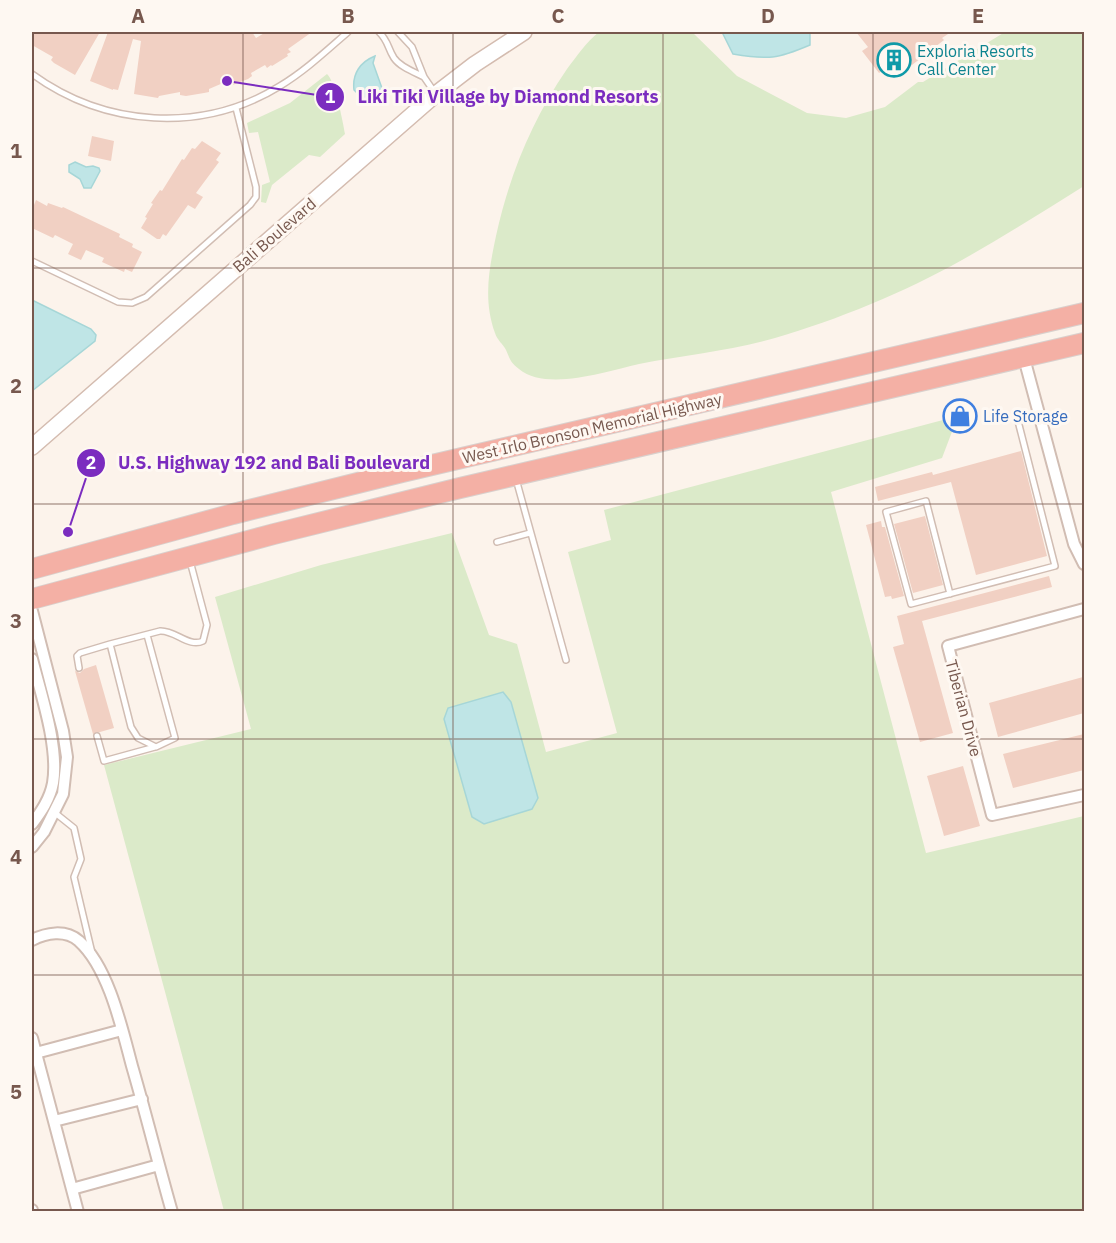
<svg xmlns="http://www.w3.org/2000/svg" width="1116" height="1243" font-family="'IBM Plex Sans',sans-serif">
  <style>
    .green { fill: #dbeac9 }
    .water { fill: #bfe5e6; stroke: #a6d6d7; stroke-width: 1.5 }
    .building { fill: #f1d0c3 }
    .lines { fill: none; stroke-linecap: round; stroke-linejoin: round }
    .lane-casing { stroke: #d1bdb3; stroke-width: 8 }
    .street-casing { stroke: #d1bdb3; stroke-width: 14 }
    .secondary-casing { stroke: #d4bcb0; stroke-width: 18 }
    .highway-casing { stroke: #d9d0cd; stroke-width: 22 }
    .lane { stroke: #fff; stroke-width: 5 }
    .street { stroke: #fff; stroke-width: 10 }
    .secondary { stroke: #fff; stroke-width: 15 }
    .highway { stroke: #f4b0a5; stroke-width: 20 }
    .grid { fill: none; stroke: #77584e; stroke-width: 1.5; stroke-opacity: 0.55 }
    .labels { text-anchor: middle; stroke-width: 6; stroke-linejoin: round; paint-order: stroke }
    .culture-label { font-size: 16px; fill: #0d838f; stroke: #fef8f2; text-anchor: start }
    .street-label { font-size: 16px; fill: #77584e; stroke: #fef8f2 }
    .shop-label { font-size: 16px; fill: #366cbe; stroke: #fef8f2; text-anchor: start }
    .leader { fill: none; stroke: #7b2cbf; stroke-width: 2 }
    .callout-dot { fill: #7b2cbf; stroke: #fef8f2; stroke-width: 2 }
    .mark-label { font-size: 18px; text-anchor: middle; font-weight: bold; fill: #fff }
    .callout-label { font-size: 18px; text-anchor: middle; font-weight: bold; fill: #7b2cbf; stroke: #fef8f2; stroke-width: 6; stroke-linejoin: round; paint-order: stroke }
    .neatline { fill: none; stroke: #77584e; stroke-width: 2 }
    .grid-label { font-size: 20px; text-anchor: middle; font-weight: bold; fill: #77584e }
  </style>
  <rect width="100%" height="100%" fill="#fcf3eb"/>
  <path class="green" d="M599 32H692L737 76 807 113 846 118 885 107 918 82H923L1005 32H1084V186C1044 211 1003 237 962 260 905 292 837 320 775 338 730 351 684 355 639 364 607 371 547 392 519 369 510 362 510 359 506 350 503 344 497 340 495 333 483 300 489 269 496 236 509 176 532 120 567 69 577 56 586 42 599 32Z
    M327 74C335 81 343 122 345 134L320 157 309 155 272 185 266 203 261 202 262 185 270 182 258 132 249 133 247 123 290 103Z
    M958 416 942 458 831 492 926 853 1084 816V1211H224L104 765 251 729 215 597 321 565 452 533 489 635 517 644 546 752 617 733 568 552 611 540 604 510Z"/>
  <path class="water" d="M722 32H810V45C777 59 769 60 733 54Z
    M375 56 373 63 383 91 374 98H362L354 90C352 74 360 62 375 56Z
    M75 162 86 167 93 166 99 168 100 171 91 188H84L80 179 69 172V165Z
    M32 300 91 329 96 335 95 341 32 391Z
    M503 692 511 702 538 798 532 809 484 824 472 817 444 719 448 708Z"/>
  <path class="building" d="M32 32H100L75 75 54 63 51 60 53 57 32 45Z
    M108 32H252L256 38 266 32H312L288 49 291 52 287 54 288 56 272 66 271 65 267 68 265 65 251 73 252 76 248 79 230 86 225 87 223 83 209 89V92L204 93 186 96 180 95V92L159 96 158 98 134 94 141 41 133 39 118 90 113 89V90L90 81Z
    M856 32H951L942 38 944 40 903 72 901 71 897 74 893 69 889 72 886 68 879 73 862 51 868 47Z
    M92 136 114 141 111 161 88 156Z
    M202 141 221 153 216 160 219 162 196 193 203 197 195 209 188 205 166 236 163 234 160 239H157L141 228 147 218 145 217 153 204 151 203 160 190 162 191 182 159 184 160 192 148 195 149Z
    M36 200 47 206 48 203 62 208 63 207 120 234 119 237 133 244 132 247 142 252 132 272 125 269 124 272 102 262 104 258 86 250 81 260 68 254 73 244 55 235 53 238 32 228V210Z
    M1021 451 1047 556 976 575 951 482 878 501 875 487 932 472 933 475Z
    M925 516 943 585 913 593 894 524Z
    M881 521 882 527H885L904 596 892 599 891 596 885 597 866 525Z
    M1049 576 1052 587 922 621 953 733 920 742 893 647 904 644 897 616Z
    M96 665 114 728 93 734 75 671 80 673 84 669Z
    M1083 677 1084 713 998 737 989 703Z
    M1084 734V770L1013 788 1003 754Z
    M963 766 980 826 944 836 927 776Z"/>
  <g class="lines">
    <defs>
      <path id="lane" d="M379 32C389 42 387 47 394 58 400 67 414 72 424 77
        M398 32 412 47 424 77 435 93
        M32 74C105 127 202 134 280 86 305 71 326 51 348 32
        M32 261 118 302 132 303 146 297 250 205 256 197V187L236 108
        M516 479 566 660
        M497 542 530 533
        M950 594 926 501 886 512 911 604 1055 566 1018 421 1039 416
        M147 635 175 738 156 747 138 738 131 727 110 644 160 631C175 630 189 648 203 641L207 625 190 561
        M79 668 77 656 80 653 110 644
        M97 736 104 761 155 747
        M54 812 74 828 81 859 74 877 92 953"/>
      <path id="street" d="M1024 358 1074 544 1084 564
        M1084 609 948 646 992 815 1084 795
        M32 611 63 731 67 757 63 794 44 832 32 847
        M32 659C41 694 59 747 53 783 50 799 41 812 32 824
        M32 940C46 933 65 929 79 941 109 968 122 1029 132 1066 146 1114 158 1163 172 1212
        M32 1038 78 1212
        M32 1054 122 1030
        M54 1121 142 1099
        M72 1189 159 1165
        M32 1210V1212"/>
      <path id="secondary" d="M32 447 436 94 475 64 524 32"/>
      <path id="highway" d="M32 569 233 514 402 472 1084 313
        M32 599 274 534 460 488 1084 343"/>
    </defs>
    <use href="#lane" class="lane-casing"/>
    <use href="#street" class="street-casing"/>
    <use href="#secondary" class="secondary-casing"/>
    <use href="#highway" class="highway-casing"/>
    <use href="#lane" class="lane"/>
    <use href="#street" class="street"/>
    <use href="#secondary" class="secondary"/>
    <use href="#highway" class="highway"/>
  </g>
  <path class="grid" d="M243 32V1212M453 32V1212M663 32V1212M873 32V1212M32 268H1084M32 504H1084M32 739H1084M32 975H1084"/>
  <defs>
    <symbol id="building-ring" viewBox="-11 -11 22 22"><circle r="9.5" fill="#fef8f2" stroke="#0f9aa8" stroke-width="1.5"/><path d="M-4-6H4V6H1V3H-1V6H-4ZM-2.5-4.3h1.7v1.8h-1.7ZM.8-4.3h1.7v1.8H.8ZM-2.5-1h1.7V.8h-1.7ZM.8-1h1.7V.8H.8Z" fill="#0f9aa8"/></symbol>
    <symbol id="shop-ring" viewBox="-11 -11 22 22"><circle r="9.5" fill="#fef8f2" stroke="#3f7fe0" stroke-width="1.5"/><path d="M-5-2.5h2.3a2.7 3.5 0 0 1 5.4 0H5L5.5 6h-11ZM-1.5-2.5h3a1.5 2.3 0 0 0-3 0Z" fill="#3f7fe0"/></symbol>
  </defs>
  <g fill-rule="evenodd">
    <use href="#building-ring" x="875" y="41" width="38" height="38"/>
    <use href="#shop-ring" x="941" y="397" width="38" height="38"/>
  </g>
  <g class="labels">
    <g class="culture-label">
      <text x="917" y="57">Exploria Resorts<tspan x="917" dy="18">Call Center</tspan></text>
    </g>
    <g class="street-label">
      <text transform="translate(274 235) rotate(-41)" y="6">Bali Boulevard</text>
      <text transform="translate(592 428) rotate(-13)" y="6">West Irlo Bronson Memorial Highway</text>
      <text transform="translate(964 708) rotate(75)" y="6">Tiberian Drive</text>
    </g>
    <g class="shop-label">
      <text x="983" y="422">Life Storage</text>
    </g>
  </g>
  <path class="leader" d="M227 81L330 97M68 532L91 463"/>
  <g class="callout-dot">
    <circle cx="227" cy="81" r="6"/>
    <circle cx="68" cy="532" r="6"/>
    <circle cx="330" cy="97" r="15"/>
    <circle cx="91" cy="463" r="15"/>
  </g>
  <g class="mark-label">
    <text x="330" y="103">1</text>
    <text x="91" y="469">2</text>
  </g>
  <g class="callout-label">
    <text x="508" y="103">Liki Tiki Village by Diamond Resorts</text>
    <text x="274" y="469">U.S. Highway 192 and Bali Boulevard</text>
  </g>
  <rect width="1116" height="1243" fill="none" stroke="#fef8f2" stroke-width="66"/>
  <rect x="33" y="33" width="1050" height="1177" class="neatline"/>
  <g class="grid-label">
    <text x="138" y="23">A</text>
    <text x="348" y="23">B</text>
    <text x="558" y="23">C</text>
    <text x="768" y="23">D</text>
    <text x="978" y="23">E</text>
    <text x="16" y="158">1</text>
    <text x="16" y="393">2</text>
    <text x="16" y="628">3</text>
    <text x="16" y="864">4</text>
    <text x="16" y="1099">5</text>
  </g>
</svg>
